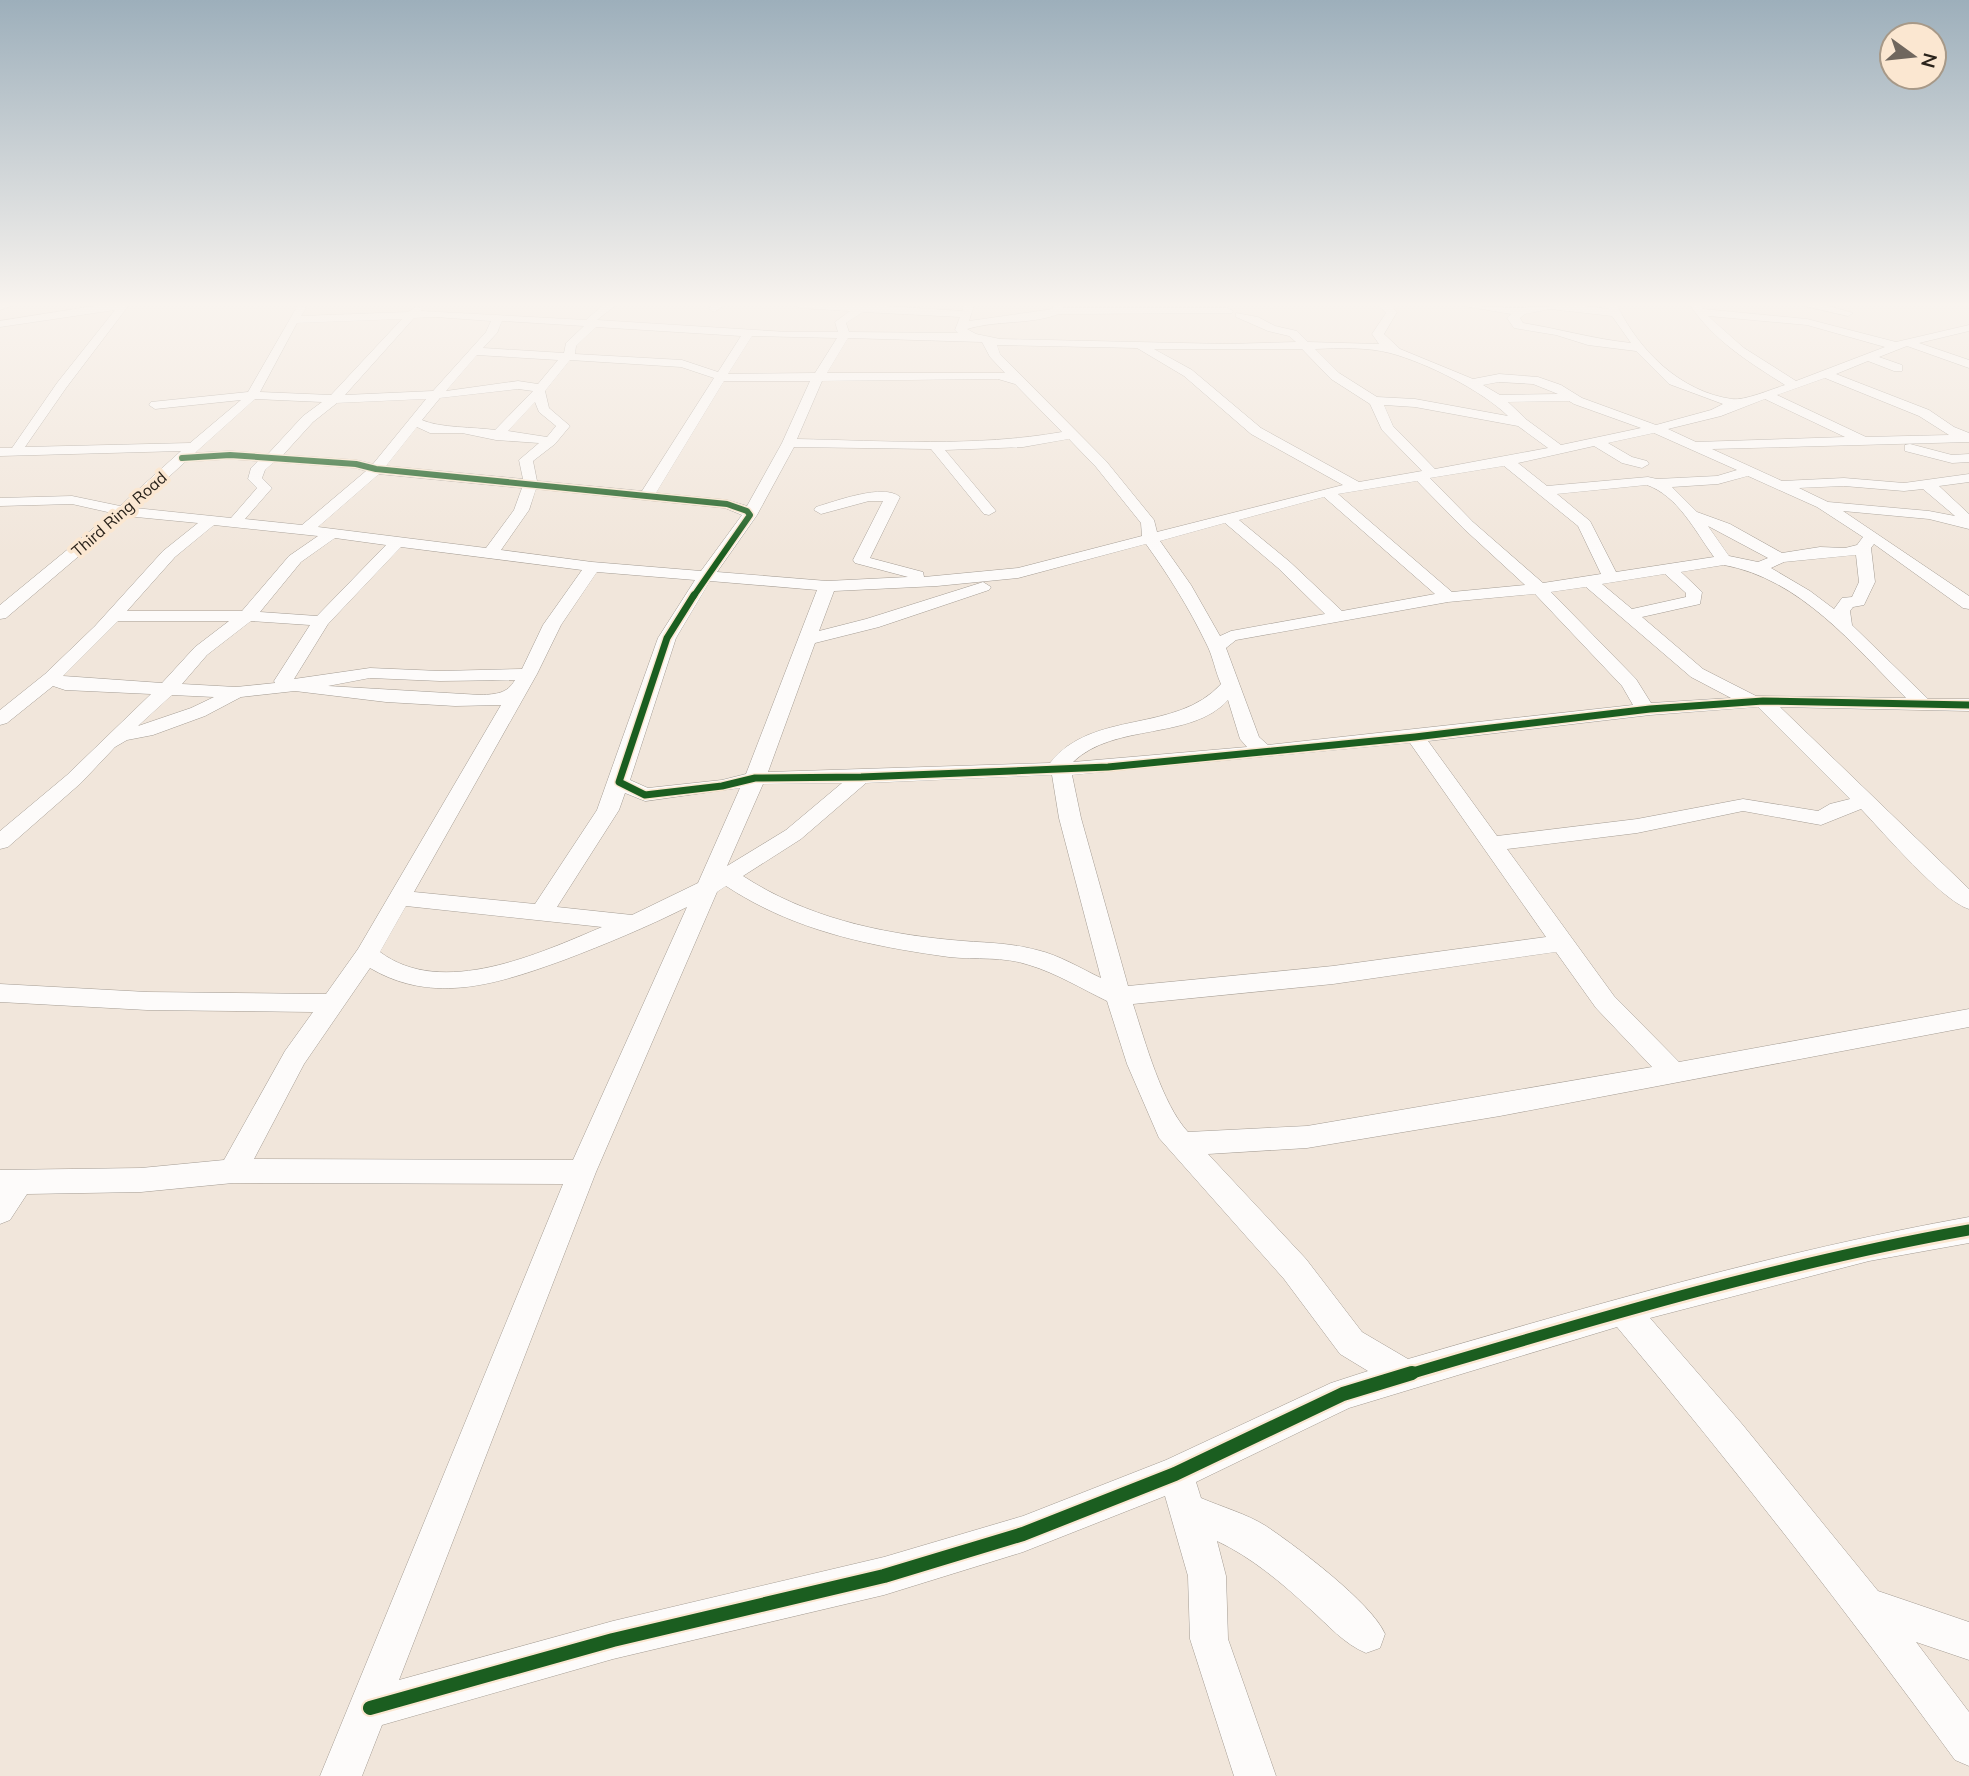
<svg xmlns="http://www.w3.org/2000/svg" width="1969" height="1776" font-family="Mulish,sans-serif">
  <style>
    .lines { fill: none; stroke-linecap: round; stroke-linejoin: round }
    .minor-casing { stroke: #a49c93; stroke-width: 1 }
    .minor { fill: #fdfbfa; fill-rule: evenodd }
    .cycleway-far3-casing { stroke: #fbe7d1; stroke-width: 9 }
    .cycleway-far2-casing { stroke: #fbe7d1; stroke-width: 10 }
    .cycleway-far1-casing { stroke: #fbe7d1; stroke-width: 16 }
    .cycleway-casing { stroke: #fbe7d1; stroke-width: 18 }
    .cycleway-far3 { stroke: #1b5e20; stroke-width: 6 }
    .cycleway-far2 { stroke: #1b5e20; stroke-width: 7 }
    .cycleway-far1 { stroke: #1b5e20; stroke-width: 11 }
    .cycleway { stroke: #1b5e20; stroke-width: 14 }
    .labels { text-anchor: middle; stroke-width: 7; stroke-linejoin: round; paint-order: stroke }
    .far-street-label { font-size: 16px; fill: #2a231b; stroke: #fbe7d1 }
  </style>
  <rect width="100%" height="100%" fill="#f1e6db"/>
  <g class="lines">
    <defs>
      <path id="minor" d="M0 305H14L0 310Z
        M100 305H129L66 388 25 447 190 443 241 400 155 409 149 405 151 402 248 392 298 305 306 308 301 316 408 312 417 306 422 309 421 311 586 320 603 305H616L597 320 787 332H838L835 322 850 311 800 308 795 305H871L962 311 964 305H974L969 321 1053 309V305H1063V308H1228L1233 311 1232 313 1059 314C1030 325 997 320 967 329L976 334 1000 339 1227 344 1296 342 1289 336 1268 331 1236 317V313L1258 317 1275 326 1297 331 1308 342 1379 344 1372 334 1386 313 1378 305H1390L1397 312 1384 334 1400 349 1473 379 1499 374 1538 377 1561 385 1582 398 1656 425 1711 410 1723 404 1669 384 1636 351 1588 345 1556 335 1514 328 1507 318 1511 314 1458 305 1514 308 1576 305 1609 309 1607 305H1617C1639 351 1681 392 1732 399 1744 401 1772 389 1785 385 1749 362 1714 341 1690 305H1701L1703 309 1807 319 1896 342 1969 325V331L1919 343 1969 360V368L1907 346 1879 357 1902 365V371H1894L1868 361 1836 374 1929 410 1954 427 1969 433V442L1712 449 1782 481 1844 478 1904 483 1969 474V482L1939 486 1969 514V529L1929 519 1843 511 1969 596V609L1963 608 1874 544 1871 548 1875 582 1864 605 1853 607 1850 611 1852 625 1928 699H1969V711L1780 707 1969 889V909C1942 901 1883 832 1861 809L1821 825 1743 811 1637 833 1507 849 1614 996 1679 1062 1969 1009V1027L1500 1116 1307 1148 1208 1154 1306 1259 1362 1332 1408 1359C1594 1305 1779 1251 1969 1217V1243L1869 1261 1650 1318 1742 1424 1878 1591 1969 1622V1660L1916 1642 1969 1712V1766L1955 1760C1847 1612 1735 1468 1617 1327L1349 1408 1196 1482 1201 1498C1222 1507 1247 1514 1266 1526 1296 1546 1372 1603 1385 1634L1380 1648 1366 1653C1344 1644 1328 1625 1310 1609 1282 1583 1251 1557 1217 1541L1226 1576 1228 1639 1276 1776H1234L1190 1639 1188 1576 1165 1496 1023 1552 884 1595 613 1659 382 1725 362 1776H320L563 1184 233 1183 141 1192 27 1194 10 1220 0 1224V1170L141 1168 224 1160 285 1051 313 1012 147 1010 0 1002V984L147 992 326 994 358 949 501 705 455 706 386 702 295 691 241 697 205 716 153 735 127 740 115 747 81 783 8 847 0 849V831L67 775 151 694 65 690 53 686 7 723 0 725V710L45 674 95 626 163 551 198 523 126 516 6 618 0 619V605L112 513 72 504 0 506V498L72 496 120 506 181 451 0 456V448H12L57 383 115 310 0 327V321ZM1550 309 1612 316 1631 343C1594 339 1560 329 1523 323L1520 318 1525 314ZM863 312 960 317 955 330 958 333 849 332 846 323ZM1708 316 1807 325 1885 347 1796 381 1744 348ZM436 317 491 321 486 332 433 391 345 395 414 318ZM402 319 331 395 260 392 297 323ZM502 321 584 326 566 343 564 353 483 348 497 333ZM596 327 741 336 718 372 682 360 575 354 576 346ZM752 336 837 338 815 373 728 374ZM848 338 982 342 990 357 1005 373H827ZM997 345 1137 348 1184 376 1251 434 1343 485 1157 532 1154 520 1106 461 1000 354ZM1154 349H1302L1331 379 1370 404 1382 430 1422 471 1359 482 1261 428 1192 370ZM1315 349C1339 348 1367 347 1390 353 1427 363 1481 390 1508 416L1415 399 1377 397 1339 373ZM477 355 558 360 538 384 518 381 446 391ZM570 360 681 367 714 378 642 491 537 481 533 461 555 444 570 426 549 408 545 391ZM1825 378 1919 416 1949 435 1866 437 1777 395ZM998 379 1015 384 1062 432C975 447 886 441 797 439L822 381ZM724 381H810L782 443 747 506 727 500 656 493ZM1499 382 1533 384 1558 394 1500 395 1483 385ZM518 389 533 391 495 430C475 427 439 428 422 420L440 398ZM255 399 322 402 303 416 268 454 230 451 195 453ZM426 399 373 464 356 460 283 455 313 422 337 403ZM1765 399 1845 437 1696 442 1668 429 1721 416ZM1569 401 1574 404 1641 428 1561 445 1527 420 1508 402ZM535 402 539 412 556 426 547 437 508 431ZM1384 405 1415 407 1518 426 1548 448 1435 469 1393 426ZM417 427 430 433H462L496 440 539 443 519 460 523 479 386 466ZM1654 433 1737 470 1717 476 1657 479 1648 477 1547 486 1518 463 1594 446 1622 463 1642 468 1649 464 1647 461 1632 457 1608 443ZM1069 439 1096 467 1141 523 1142 536 1018 568 924 577 923 572 870 558 900 497C884 483 836 501 816 507L814 510 821 514 869 501H883L853 560 855 563 908 577 827 581 717 572 757 515 794 447 931 449 984 514 989 515 996 511 945 450 1023 447ZM230 459 258 461 251 468 248 479 257 488 231 518 135 508 185 462ZM274 462 356 468 366 471 302 525 245 519 272 488 262 478 265 470ZM1504 466 1578 526 1601 574 1543 583 1473 522 1430 478ZM379 474 522 488 514 510 486 548 318 527ZM1748 476 1817 507 1863 537 1857 545 1845 548 1820 547 1782 553 1730 524 1697 512 1672 487 1718 484ZM1417 481 1463 528 1525 585 1452 592 1338 494ZM1647 485C1678 496 1695 531 1714 557L1616 572 1590 521 1557 494ZM1844 486 1904 491 1923 489 1955 516 1929 511 1828 502 1799 488ZM536 489 725 508 742 515 701 571 592 562 501 550 529 510ZM1324 497 1435 594 1342 611 1290 562 1239 520ZM1225 523 1278 568 1325 614 1231 631 1220 636 1191 585 1160 541ZM214 525 318 536 289 556 242 611H127L175 557ZM1708 526 1768 558 1758 562 1729 556ZM335 538 386 545 317 616 260 612 301 562ZM1146 544C1169 576 1189 608 1206 643 1213 656 1215 671 1221 684 1176 734 1092 709 1050 763L768 772 815 643 879 627 989 590 991 587 983 582 977 584 866 619 819 631 834 591 937 586 1018 578ZM401 547 582 570 543 625 522 669 440 671 370 668 294 679 328 624ZM1856 555 1859 582 1852 597 1842 598 1834 609 1810 591 1771 568 1784 562ZM1724 565C1801 579 1854 646 1906 698L1756 696 1703 669 1642 617 1700 604 1702 592 1681 572ZM597 572 695 580 658 638 597 810 535 904 414 892 537 674 561 625ZM1665 574 1686 593V597L1632 609 1602 584ZM710 581 817 590 746 774 722 780 648 788 630 780 676 638ZM1586 587 1691 677 1731 698 1651 703 1636 679 1551 592ZM1535 594 1622 686 1633 705 1268 745 1259 737 1226 648 1236 640 1448 602ZM118 621H229L195 647 162 683 63 676ZM251 621 310 625 274 681 275 683 236 687 182 684 207 655ZM370 678 440 681 515 680C507 694 496 694 481 695L328 686ZM172 695 214 697 191 708 138 726ZM1228 700 1240 739 1247 747 1073 762C1115 722 1191 741 1228 700ZM1758 707 1850 799 1830 804 1818 811 1743 799 1637 819 1497 836 1428 741 1650 715ZM1410 743 1546 937 1333 966 1128 986 1081 818 1072 775ZM1052 775 1059 818 1101 978C1080 968 1059 955 1037 950 1007 942 982 943 952 940 878 933 806 917 743 876L801 839 866 783ZM842 783 786 830 727 866 763 784ZM740 788 698 883 632 915 557 907 619 810 625 793 645 801ZM726 886C794 931 870 946 949 957 977 960 1003 956 1029 965 1056 973 1082 989 1107 1001L1127 1064 1159 1138 1284 1279 1340 1354 1368 1371 1331 1383 1166 1460 1023 1516 884 1557 613 1621 399 1680 596 1172 717 892ZM406 906 602 927C540 953 442 999 380 952ZM687 907 573 1160 254 1159 304 1064 370 968C434 1006 500 983 564 960 606 944 647 927 687 907ZM1556 952 1596 1008 1652 1067 1307 1126 1188 1132C1162 1104 1145 1041 1133 1004L1333 984Z
        M712 305H725L714 312 709 309Z
        M1800 305H1825L1853 313 1848 316Z
        M1910 444 1952 455 1969 454V462L1952 463 1905 451V445Z"/>
    </defs>
    <use href="#minor" class="minor-casing"/>
    <use href="#minor" class="minor"/>
    <defs>
      <path id="cycleway-far3" d="M182 458 230 455 356 464 376 469 727 504 747 511 750 515 693 597"/>
      <path id="cycleway-far2" d="M694 595 667 638 619 782 645 795 722 786 755 778 861 777 1108 767 1415 737 1650 709 1763 701 1969 705"/>
      <path id="cycleway-far1" d="M1406 1375C1592 1320 1778 1264 1969 1230"/>
      <path id="cycleway" d="M370 1708 613 1640 884 1576 1023 1534 1175 1474 1343 1394 1412 1373"/>
    </defs>
    <use href="#cycleway-far3" class="cycleway-far3-casing"/>
    <use href="#cycleway-far2" class="cycleway-far2-casing"/>
    <use href="#cycleway-far1" class="cycleway-far1-casing"/>
    <use href="#cycleway" class="cycleway-casing"/>
    <use href="#cycleway-far3" class="cycleway-far3"/>
    <use href="#cycleway-far2" class="cycleway-far2"/>
    <use href="#cycleway-far1" class="cycleway-far1"/>
    <use href="#cycleway" class="cycleway"/>
  </g>
  <linearGradient id="sky" x2="0" y2="1"><stop stop-color="#9dafbb"/><stop offset="0.55" stop-color="#f9f4ef"/><stop offset="1" stop-color="#f9f4ef" stop-opacity="0"/></linearGradient>
  <rect width="1969" height="554" fill="url(#sky)"/>
  <g class="labels">
    <g class="far-street-label">
      <text transform="translate(119 514) rotate(-41)" y="6">Third Ring Road</text>
    </g>
  </g>
  <g transform="translate(1913 56) rotate(105)"><circle r="33" fill="#fbe7d1" stroke="#a79988" stroke-width="2"/>
  <path d="M0-5L12 26L0 18L-12 26Z" fill="#70675e"/>
  <text y="-10" font-size="19" font-weight="bold" text-anchor="middle" fill="#2a231b">N</text>
  </g>
</svg>
